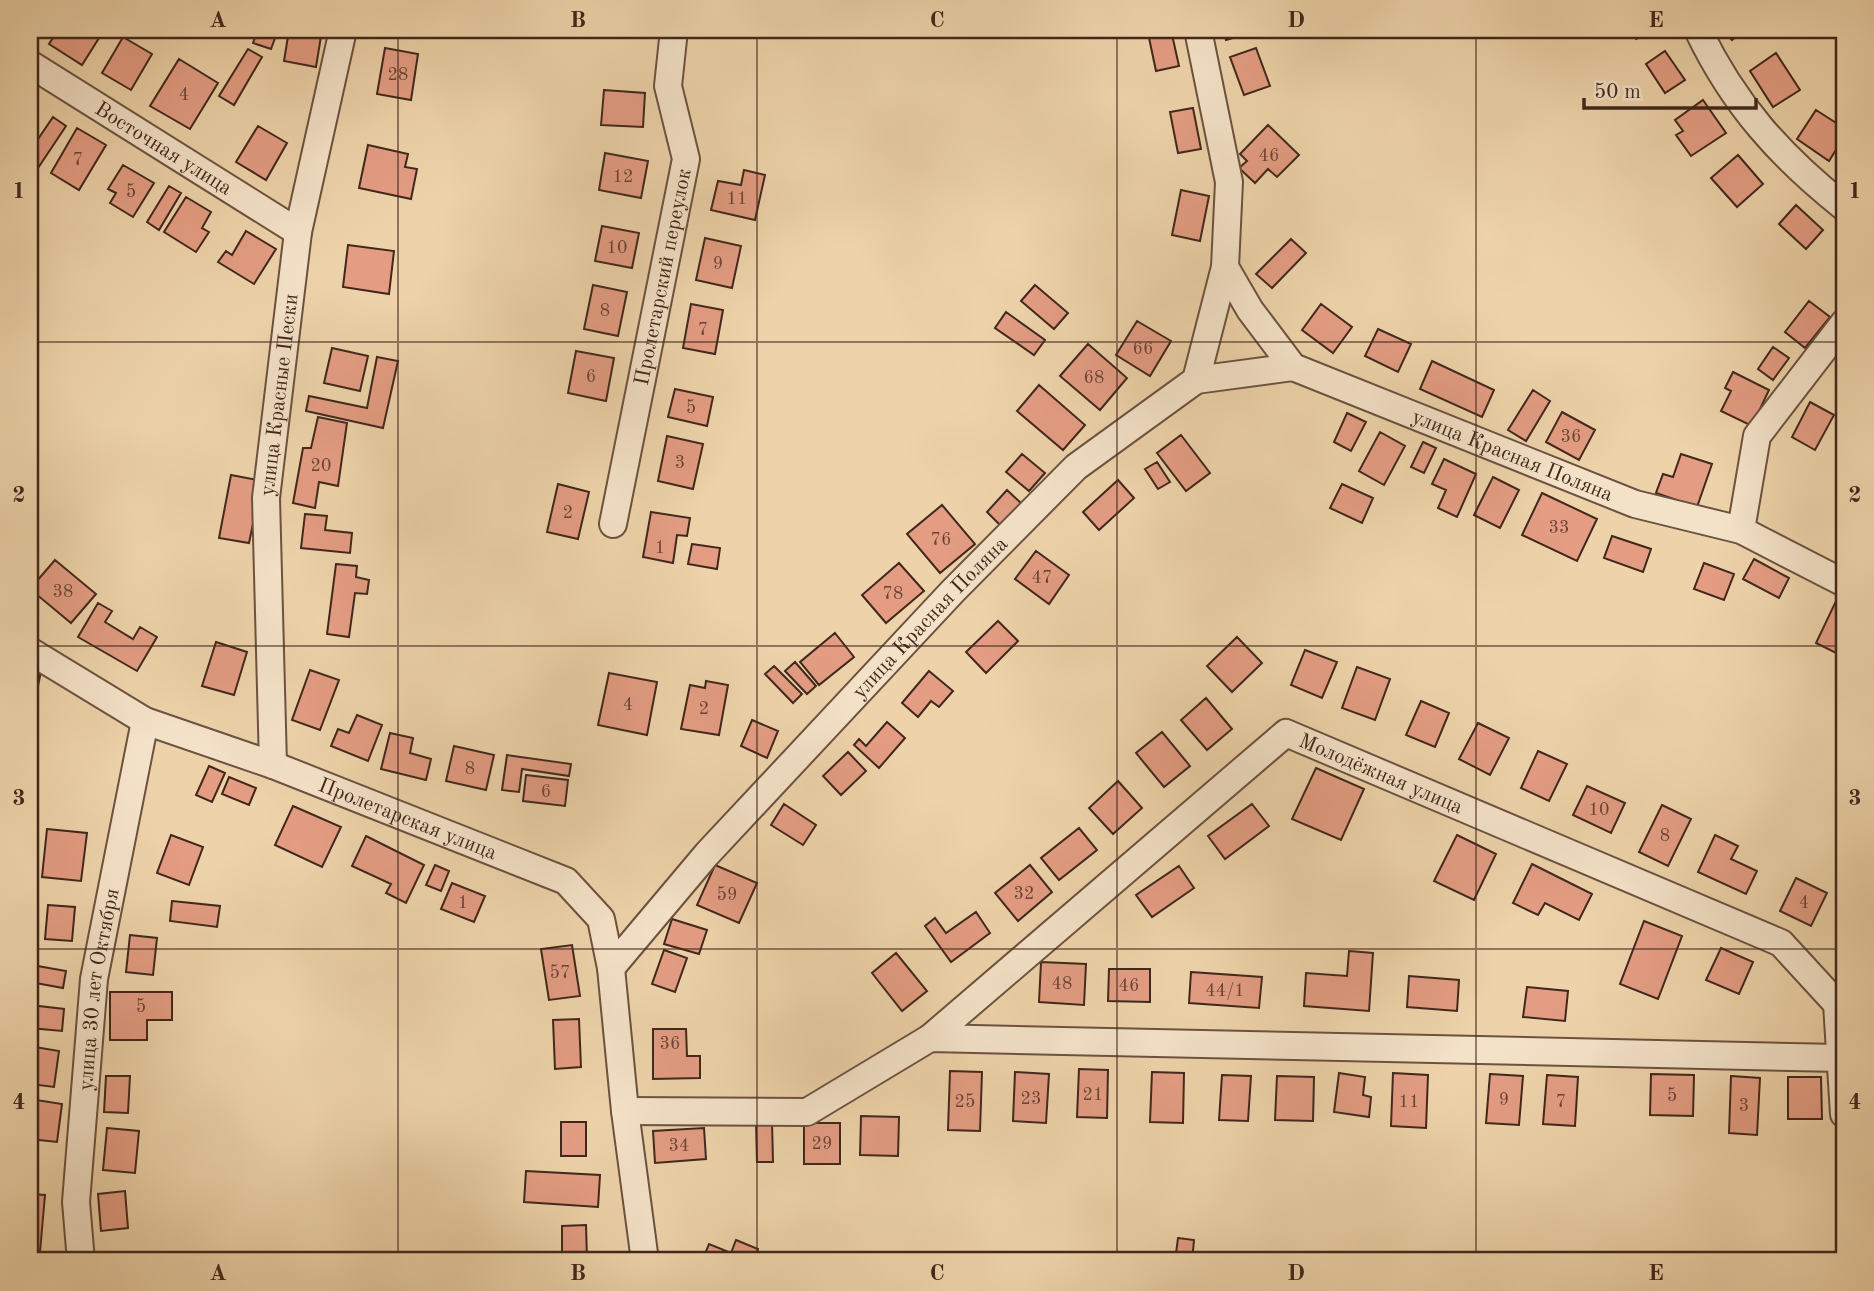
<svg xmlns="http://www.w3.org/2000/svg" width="1874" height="1291" font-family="'Old Standard TT',serif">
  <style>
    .building { fill: #e49d83; stroke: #41271c; stroke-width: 2 }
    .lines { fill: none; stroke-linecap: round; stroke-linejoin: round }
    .minor-casing { stroke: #6c5240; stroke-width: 30 }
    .minor { stroke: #f4e2c8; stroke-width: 26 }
    .grid { fill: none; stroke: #41271c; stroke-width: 2; stroke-opacity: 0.55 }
    .labels { text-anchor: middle; stroke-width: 6; stroke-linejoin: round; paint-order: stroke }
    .number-label { font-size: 18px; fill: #6a4436 }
    .street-label { font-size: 21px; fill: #41271c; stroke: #f4e2c8 }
    .neatline { fill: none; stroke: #41271c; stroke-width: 2.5 }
    .grid-label { font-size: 23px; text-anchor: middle; font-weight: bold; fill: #41271c }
  </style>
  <rect width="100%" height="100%" fill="#eed3aa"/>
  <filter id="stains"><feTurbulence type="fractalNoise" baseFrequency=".00286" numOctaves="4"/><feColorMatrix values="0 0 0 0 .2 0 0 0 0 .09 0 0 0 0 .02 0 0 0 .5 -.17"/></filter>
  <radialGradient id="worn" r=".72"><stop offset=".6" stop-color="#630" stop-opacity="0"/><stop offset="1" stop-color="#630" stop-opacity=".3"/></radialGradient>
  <path class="building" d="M58 30H104L82 65 49 44Z
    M258 30H278L271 49 253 43Z
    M289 30H322L316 67 284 61Z
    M1171 30 1179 66 1156 71 1148 33Z
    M1223 30H1260L1226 40Z
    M1632 30H1655L1636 39Z
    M1723 30H1743L1732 40Z
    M123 37 152 54 131 90 102 73Z
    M385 48 418 54 411 100 377 94Z
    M1256 48 1270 86 1244 95 1230 57Z
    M248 49 262 57 234 105 219 96Z
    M1665 51 1685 80 1665 93 1646 64Z
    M1776 53 1800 90 1773 107 1750 71Z
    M179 59 218 83 190 129 150 106Z
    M604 90 645 93 643 127 601 125Z
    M1703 100 1726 133 1691 156 1676 135 1683 131 1675 120Z
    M1193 108 1201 149 1178 153 1170 112Z
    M1816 110 1844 128V137L1829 161 1797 139Z
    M53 117 66 126 38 168 30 162V151Z
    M1268 125 1299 155 1277 177 1268 169 1255 183 1239 168 1247 161 1240 154Z
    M258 126 287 143 266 180 236 162Z
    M77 128 106 145 79 190 51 173Z
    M368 145 408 154 405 167 417 169 411 199 359 188Z
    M605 153 648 161 641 198 599 190Z
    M1738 155 1763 184 1737 207 1711 178Z
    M123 165 154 183 133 217 110 203 116 193 108 189Z
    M744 170 765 175 755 220 711 210 718 181 741 185Z
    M169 186 181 193 159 230 147 222Z
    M1181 190 1209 196 1200 241 1172 235Z
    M186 197 211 212 202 228 209 232 196 252 164 232Z
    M1796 205 1823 230 1806 249 1779 224Z
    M602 226 639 233 632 268 595 261Z
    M246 231 276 249 254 284 218 262 226 251 232 255Z
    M705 238 741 246 732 288 696 280Z
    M1291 239 1306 253 1272 288 1256 274Z
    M348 245 394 251 389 294 343 287Z
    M593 285 627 292 618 336 584 329Z
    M1035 285 1068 313 1054 329 1021 301Z
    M1809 301 1830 317 1805 348 1785 332Z
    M691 304 723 310 715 354 683 348Z
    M1321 304 1352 327 1333 353 1302 330Z
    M1006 312 1045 340 1034 355 995 328Z
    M1137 321 1171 341 1150 376 1116 355Z
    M1378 329 1411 344 1398 372 1365 356Z
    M1088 344 1127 378 1100 410 1060 376Z
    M1773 347 1789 358 1773 380 1758 369Z
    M332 348 368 356 360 391 324 383Z
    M576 351 614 358 606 401 568 393Z
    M377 357 398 361 383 428 306 411 309 396 367 408Z
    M1432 361 1494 390 1482 417 1420 389Z
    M1733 372 1769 390 1752 426 1721 411 1731 391 1725 388Z
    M1039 385 1085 425 1063 450 1017 411Z
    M675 389 713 397 707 426 668 417Z
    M1533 390 1550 401 1526 441 1508 430Z
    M1810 402 1834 415 1815 450 1792 437Z
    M1562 412 1595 430 1579 460 1546 442Z
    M1347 413 1366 422 1351 451 1334 442Z
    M318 417 347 423 338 486 319 482 315 508 293 503 303 448H311Z
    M1380 432 1405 446 1384 485 1359 471Z
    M1181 435 1210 473 1186 491 1157 453Z
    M667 436 703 444 693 489 658 481Z
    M1423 442 1436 448 1424 473 1411 467Z
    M1022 454 1045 473 1029 491 1006 472Z
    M1681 454 1712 464 1697 507 1656 493 1663 474 1673 477Z
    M1444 459 1476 474 1457 517 1438 508 1446 490 1432 484Z
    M1157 462 1170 482 1158 489 1145 469Z
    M231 475 262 481 249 543 219 538Z
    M1493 477 1519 490 1500 528 1474 515Z
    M1118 480 1134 498 1099 530 1083 512Z
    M558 484 589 492 578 539 547 532Z
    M1342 484 1373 498 1362 523 1330 508Z
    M1007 490 1024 506 1003 528 987 512Z
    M1542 493 1597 519 1577 561 1522 535Z
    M942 505 975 544 940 573 907 534Z
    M651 512 690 518 687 536 677 535 673 563 643 557Z
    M305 514 327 516 325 530 352 533 350 553 301 548Z
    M1612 536 1651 549 1643 572 1604 558Z
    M692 544 720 548 717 569 688 564Z
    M1036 551 1069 575 1049 604 1015 579Z
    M1754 559 1789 578 1779 598 1743 579Z
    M55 560 96 594 71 623 30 589Z
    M899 563 924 591 886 623 862 595Z
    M1704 563 1734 574 1724 600 1694 589Z
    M336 564 357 566 356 577 369 580 367 594 355 593 349 637 327 634Z
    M1836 601 1844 605V657L1816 643Z
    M98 603 112 611 105 622 133 639 140 627 157 637 137 671 78 637Z
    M998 621 1018 641 986 673 966 652Z
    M835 633 854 657 819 685 800 662Z
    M1237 637 1262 663 1232 692 1207 666Z
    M216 642 247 652 234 695 202 686Z
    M1305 650 1337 662 1322 698 1291 685Z
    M795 662 816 686 807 694 785 671Z
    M774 666 802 694 793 703 765 674Z
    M1357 667 1390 679 1375 720 1342 708Z
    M30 669 41 671 34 706 30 705Z
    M310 670 339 680 320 730 292 720Z
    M929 671 953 691 939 707 931 701 918 717 902 703Z
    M609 673 657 682 647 735 598 725Z
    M706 681 728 685 719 735 681 729 690 685 705 688Z
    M1206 698 1232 729 1207 750 1181 720Z
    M1421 701 1449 713 1435 747 1406 735Z
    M357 715 382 725 368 761 331 746 338 729 349 733Z
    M752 720 778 731 767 758 741 746Z
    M887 722 905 738 879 768 854 745 859 739 866 746Z
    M1478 723 1509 738 1490 775 1459 759Z
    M1162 732 1190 766 1164 787 1136 753Z
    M390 733 413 738 410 753 431 759 426 780 381 769Z
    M454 746 494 755 486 790 446 781Z
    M1538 751 1567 764 1549 801 1521 788Z
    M848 752 866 771 841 795 823 776Z
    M507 755 571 764 569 776 522 769 519 792 502 790Z
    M209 766 225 773 212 802 196 795Z
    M1316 768 1364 789 1341 840 1292 819Z
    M526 775 568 780 565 806 523 801Z
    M229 777 256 788 249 805 222 794Z
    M1118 781 1142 808 1113 834 1089 808Z
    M1587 786 1625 803 1611 833 1573 815Z
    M784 804 816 825 803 845 771 825Z
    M1252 804 1269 826 1225 859 1208 836Z
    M1662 805 1691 819 1668 866 1639 852Z
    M293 806 341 827 322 867 275 845Z
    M1079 828 1097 850 1059 880 1041 858Z
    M47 829 87 833 81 881 42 877Z
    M171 835 203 847 189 885 157 873Z
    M1457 835 1496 854 1474 900 1434 881Z
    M1715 835 1738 846 1731 859 1757 871 1746 894 1698 872Z
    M366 836 424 865 406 903 386 893 391 884 352 866Z
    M1532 864 1592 894 1579 920 1545 903 1538 915 1513 903Z
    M435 865 449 871 441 891 426 885Z
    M715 865 757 883 739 923 697 905Z
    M1030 865 1052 892 1018 921 995 893Z
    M1179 866 1194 888 1152 917 1136 895Z
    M1796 878 1827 893 1811 926 1780 911Z
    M452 883 485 896 474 922 441 909Z
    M172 901 220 906 217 927 170 921Z
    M48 905 75 907 72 941 45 939Z
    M976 912 990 933 951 962 925 926 935 918 946 933Z
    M672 919 707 930 699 954 664 944Z
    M1644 921 1682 936 1658 999 1620 984Z
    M130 935 157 938 153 975 126 972Z
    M572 945 580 996 549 1000 541 949Z
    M1721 948 1753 962 1739 994 1706 980Z
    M664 950 687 958 675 992 652 984Z
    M1349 951 1373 953 1369 1011 1304 1006 1306 973 1347 976Z
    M896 953 927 991 902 1011 872 973Z
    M1041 962 1086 964 1084 1005 1039 1002Z
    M32 965 66 971 63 988 30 982Z
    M1109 969H1150V1002L1108 1001Z
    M1191 972 1262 977 1259 1008 1189 1003Z
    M1409 976 1459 980 1457 1011 1407 1007Z
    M1527 987 1568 991 1565 1021 1523 1017Z
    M110 992H172V1020H147V1040H110Z
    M30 1005 64 1009 62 1031 30 1028Z
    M579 1019 581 1067 555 1069 553 1020Z
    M653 1029H686L687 1056H700V1078L653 1079Z
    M35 1047 59 1051 54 1087 30 1084Z
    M1079 1069 1108 1070 1107 1118 1077 1117Z
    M950 1071 982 1072 980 1131 948 1130Z
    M1015 1072 1049 1074 1046 1123 1013 1121Z
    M1152 1072 1184 1073 1183 1123 1150 1122Z
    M1339 1073 1365 1077 1363 1095 1371 1097 1369 1117 1334 1112Z
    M1393 1073 1428 1075 1426 1128 1391 1126Z
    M1490 1074 1523 1076 1519 1125 1486 1123Z
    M1651 1074 1694 1075 1693 1116 1650 1115Z
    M1222 1075 1251 1076 1248 1121 1219 1120Z
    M1547 1075 1578 1077 1575 1126 1543 1124Z
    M106 1076H130L128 1113 104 1112Z
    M1277 1076 1314 1077 1313 1121 1275 1120Z
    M1731 1076 1760 1078 1757 1135 1729 1133Z
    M1788 1077H1821L1822 1119H1788Z
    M30 1099 62 1104 57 1142 30 1139Z
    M861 1116 899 1117 898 1156 860 1155Z
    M561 1122H586V1156H561Z
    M756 1122H772L773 1162H757Z
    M804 1123H840V1164H804Z
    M107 1128 139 1131 135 1173 103 1170Z
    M704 1128 706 1159 655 1163 653 1131Z
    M526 1171 600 1175 598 1207 524 1202Z
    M125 1191 128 1228 101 1231 98 1194Z
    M30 1194 45 1195 40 1252 30 1251Z
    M586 1225 587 1259H562V1226Z
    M1178 1238 1194 1240 1192 1261H1175Z
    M736 1240 758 1249 754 1261H702L709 1244 731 1253Z
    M149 1255V1261H113V1256Z"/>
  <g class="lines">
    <defs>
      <g id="minor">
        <path id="s1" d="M1198 30 1229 182 1225 267 1250 310 1293 367 1635 504 1741 530 1844 583"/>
        <path d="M1698 30C1734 105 1780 156 1844 207"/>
        <path id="s2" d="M30 64 298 232"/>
        <path d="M1196 380 1293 367"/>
        <path id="s3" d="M613 524 686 159 668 86 674 30"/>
        <path d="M1741 530 1757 436 1844 323"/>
        <path id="s4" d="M30 651 145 721 273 765 566 881 601 919 611 968 625 1111 645 1261"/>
        <path id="s5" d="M273 765 266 498 298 232 343 30"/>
        <path id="s6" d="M611 968 707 854 953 591 1076 467 1196 380 1225 267"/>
        <path id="s7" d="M930 1038 1286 733 1781 943 1837 1004 1844 1114"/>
        <path d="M625 1111 807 1112 930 1038 1840 1058"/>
        <path id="s8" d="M81 1261 76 1202 94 979 145 721"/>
      </g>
    </defs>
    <use href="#minor" class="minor-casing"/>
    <use href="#minor" class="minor"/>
  </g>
  <path class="grid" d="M398 30V1261M757 30V1261M1117 30V1261M1476 30V1261M30 342H1844M30 646H1844M30 949H1844"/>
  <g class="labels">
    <g class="number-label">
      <text x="398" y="80">28</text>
      <text x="184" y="100">4</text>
      <text x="1269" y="161">46</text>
      <text x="78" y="165">7</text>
      <text x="623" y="182">12</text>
      <text x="131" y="197">5</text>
      <text x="737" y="204">11</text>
      <text x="617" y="253">10</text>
      <text x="718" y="269">9</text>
      <text x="605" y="316">8</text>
      <text x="703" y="335">7</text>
      <text x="1143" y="354">66</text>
      <text x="591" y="382">6</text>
      <text x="1094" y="383">68</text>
      <text x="691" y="413">5</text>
      <text x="1571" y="442">36</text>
      <text x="680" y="468">3</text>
      <text x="321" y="471">20</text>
      <text x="568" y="518">2</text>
      <text x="1559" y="533">33</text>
      <text x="941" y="545">76</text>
      <text x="660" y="553">1</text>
      <text x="1042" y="583">47</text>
      <text x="63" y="597">38</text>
      <text x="893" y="599">78</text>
      <text x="628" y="710">4</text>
      <text x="704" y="714">2</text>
      <text x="470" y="774">8</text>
      <text x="546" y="797">6</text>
      <text x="1599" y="815">10</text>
      <text x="1665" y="841">8</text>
      <text x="1024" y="899">32</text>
      <text x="727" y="900">59</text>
      <text x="463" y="908">1</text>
      <text x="1804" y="908">4</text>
      <text x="560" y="978">57</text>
      <text x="1062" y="989">48</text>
      <text x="1129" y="991">46</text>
      <text x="1225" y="996">44/1</text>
      <text x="141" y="1012">5</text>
      <text x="670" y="1049">36</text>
      <text x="1093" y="1100">21</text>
      <text x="1672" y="1101">5</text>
      <text x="1031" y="1104">23</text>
      <text x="1504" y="1105">9</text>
      <text x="965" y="1107">25</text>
      <text x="1409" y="1107">11</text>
      <text x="1561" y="1107">7</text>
      <text x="1744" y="1111">3</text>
      <text x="822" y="1149">29</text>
      <text x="679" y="1151">34</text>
    </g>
    <g class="street-label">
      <text dy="7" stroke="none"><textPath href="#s2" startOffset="158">Восточная улица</textPath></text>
      <text dy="7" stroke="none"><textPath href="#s3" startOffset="252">Пролетарский переулок</textPath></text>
      <text dy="7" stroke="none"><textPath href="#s5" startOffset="371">улица Красные Пески</textPath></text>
      <text dy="7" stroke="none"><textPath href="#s1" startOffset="598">улица Красная Поляна</textPath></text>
      <text dy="7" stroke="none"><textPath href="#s6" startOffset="474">улица Красная Поляна</textPath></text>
      <text dy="7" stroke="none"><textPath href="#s7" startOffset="572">Молодёжная улица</textPath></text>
      <text dy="7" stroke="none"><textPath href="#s4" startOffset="415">Пролетарская улица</textPath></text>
      <text dy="7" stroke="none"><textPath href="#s8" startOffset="273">улица 30 лет Октября</textPath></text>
    </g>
  </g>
  <rect width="1874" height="1291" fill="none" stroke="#eed3aa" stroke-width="77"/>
  <path d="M1584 98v10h172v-10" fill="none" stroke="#41271c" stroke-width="3.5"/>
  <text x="1594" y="98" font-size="21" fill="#41271c" stroke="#f4e2c8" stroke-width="5" paint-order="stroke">50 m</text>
  <rect x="38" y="38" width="1798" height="1214" class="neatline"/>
  <g class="grid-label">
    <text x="218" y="27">A</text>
    <text x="578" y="27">B</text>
    <text x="937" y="27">C</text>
    <text x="1296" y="27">D</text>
    <text x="1656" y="27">E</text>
    <text x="19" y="198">1</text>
    <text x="1855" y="198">1</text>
    <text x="19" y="502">2</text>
    <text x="1855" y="502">2</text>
    <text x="19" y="805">3</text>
    <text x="1855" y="805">3</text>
    <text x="19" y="1109">4</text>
    <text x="1855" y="1109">4</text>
    <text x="218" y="1280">A</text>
    <text x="578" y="1280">B</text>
    <text x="937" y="1280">C</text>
    <text x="1296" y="1280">D</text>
    <text x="1656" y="1280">E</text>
  </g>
  <rect width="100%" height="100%" filter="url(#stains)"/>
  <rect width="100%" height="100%" fill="url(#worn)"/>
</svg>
